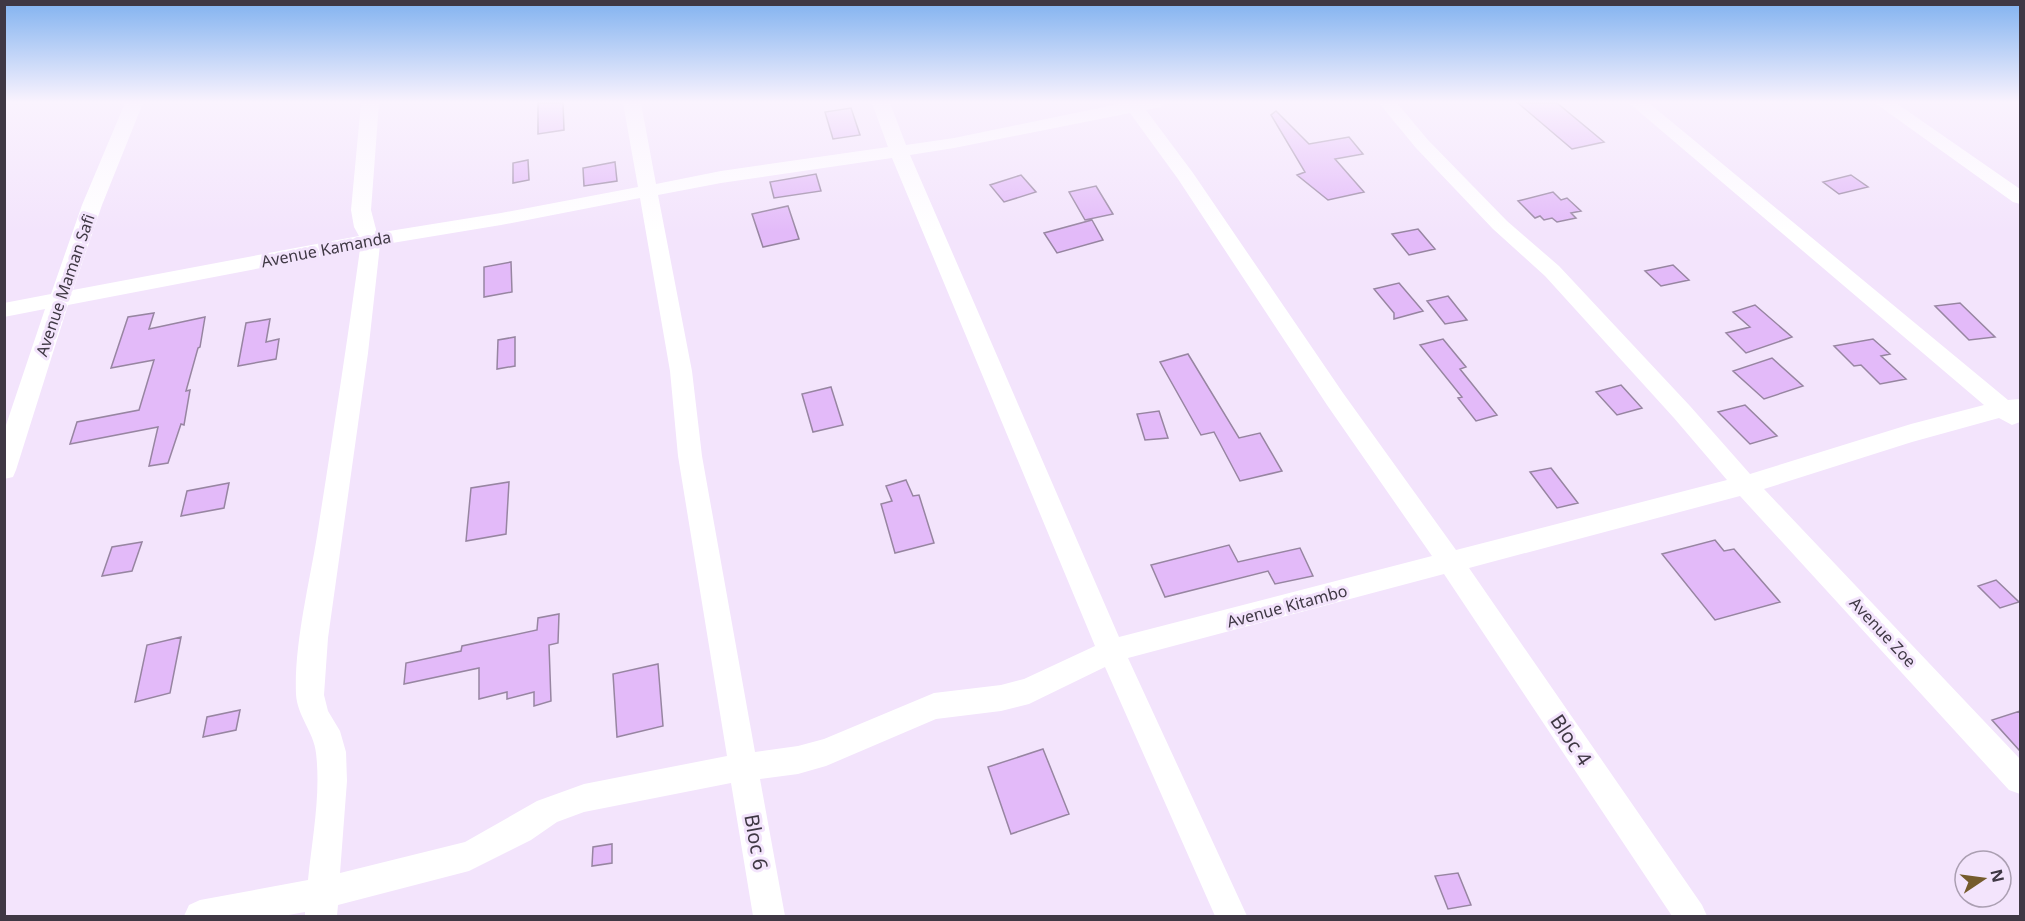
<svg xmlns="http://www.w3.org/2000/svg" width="2025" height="921" font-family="'Noto Sans',sans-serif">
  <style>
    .building { fill: #e3baf9; stroke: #9785a1; stroke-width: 1.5 }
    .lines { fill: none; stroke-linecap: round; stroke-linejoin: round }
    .minor { fill: #fff; fill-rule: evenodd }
    .labels { text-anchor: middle; stroke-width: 6; stroke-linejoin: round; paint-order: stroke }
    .street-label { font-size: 16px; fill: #3f3844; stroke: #f3e4fc }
    .near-street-label { font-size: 20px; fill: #3f3844; stroke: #f3e4fc }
  </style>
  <rect width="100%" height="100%" fill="#f3e4fc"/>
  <path class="building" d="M538 103H563L564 130 538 134Z
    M1518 103H1557L1604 142 1572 149Z
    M851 108 860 135 833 139 825 112Z
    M1276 111 1309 144 1349 137 1363 154 1335 159 1364 192 1328 200 1297 175 1305 172 1271 115Z
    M528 160 529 180 513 183V163Z
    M615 162 617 181 584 186 583 168Z
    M816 174 821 191 774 198 770 182Z
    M1021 175 1036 192 1004 202 990 185Z
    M1851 175 1868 187 1839 194 1823 182Z
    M1096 186 1113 214 1085 220 1069 192Z
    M1553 192 1561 200 1567 198 1581 211 1571 213 1576 218 1557 222 1552 218 1544 220 1540 216 1535 218 1518 201Z
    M788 206 799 239 763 247 752 214Z
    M1092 220 1103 240 1057 253 1044 233Z
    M1418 229 1435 249 1409 255 1392 234Z
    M511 262 512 292 484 297V267Z
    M1673 265 1689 280 1661 286 1645 271Z
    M1399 283 1423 311 1394 319V313L1374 289Z
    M1448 296 1467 320 1445 324 1427 301Z
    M1960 303 1995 337 1969 340 1935 306Z
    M1755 305 1792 337 1746 353 1726 333 1750 327 1733 312Z
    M154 313 149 329 205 317 200 347 198 348 186 391 190 390 184 425 181 424 168 463 149 466 158 427 70 444 77 422 139 410 154 360 111 368 128 317Z
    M270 319 266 342 279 339 276 359 238 366 246 323Z
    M515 337V366L497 369 498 340Z
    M1443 339 1466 367 1460 369 1497 415 1476 421 1458 398 1462 397 1420 345Z
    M1873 339 1890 354 1881 356 1906 379 1880 384 1861 365 1854 366 1834 346Z
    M1188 354 1239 438 1260 433 1282 471 1240 481 1214 432 1201 435 1160 362Z
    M1772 358 1803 386 1764 399 1733 371Z
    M1621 385 1642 408 1617 415 1596 392Z
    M831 387 843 425 813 432 802 394Z
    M1745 405 1777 436 1750 444 1718 412Z
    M1159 411 1168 438 1145 440 1137 414Z
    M1551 468 1578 503 1557 508 1530 472Z
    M906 480 913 496 919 495 934 543 895 553 881 504 892 501 886 486Z
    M509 482 506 534 466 541 471 488Z
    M229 483 224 508 181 516 187 491Z
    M1715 540 1724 551 1734 549 1780 602 1715 620 1662 554Z
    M142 542 132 571 102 576 112 547Z
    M1229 545 1238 562 1300 548 1313 576 1275 584 1268 571 1165 597 1151 565Z
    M1996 580 2019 602 2000 608 1978 586Z
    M559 614 558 643 549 645 551 701 534 706V692L507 699V692L479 699V668L404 684 406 663 461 651 462 646 537 630 538 618Z
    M181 637 170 693 135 702 147 645Z
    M658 664 663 726 617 737 613 674Z
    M240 710 236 730 203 737 207 717Z
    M2020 711V751L1992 720Z
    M1043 749 1069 814 1011 834 988 767Z
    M612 844V863L592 866 593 847Z
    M1458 873 1471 905 1448 909 1435 876Z"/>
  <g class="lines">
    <path class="minor" d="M125 103H143L102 205 73 290 359 236 354 227 351 210 361 103H379L371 210 377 233 501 213 638 187 623 103H641L656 184 721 171 888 147 872 103H890L906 145 954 138 1123 103H1164L1161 107 1146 110 1193 173 1343 393 1456 550 1727 480 1674 418 1545 276 1493 229 1416 148 1379 103H1397L1428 140 1507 221 1559 266 1690 406 1750 474 1911 424 1984 405 1629 103H1649L2008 400 2020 399V422L2012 425 1999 418 1912 442 1764 489 2020 759V794L2009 790 1740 496 1469 568 1702 905 1707 916H1672L1444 574 1128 658 1247 916H1215L1105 667 1029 704 1001 711 936 719 826 766 798 774 760 779 785 916H753L731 783 584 812 557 822 531 840 469 871 338 905 337 916H305V912L283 916H184L189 905 200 900 308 880C312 839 321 795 316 753 314 732 297 716 296 694 294 645 309 585 317 536 332 440 347 345 360 249L68 305 16 470 13 477 4 479V431L45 309 4 317V303L51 294 82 205ZM1130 113 1178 179 1327 405 1432 556 1119 637 910 155 954 148ZM892 158 1095 646 1024 679 1001 685 934 693 824 739 798 746 755 752 702 456 692 371 658 195 721 183ZM640 198 670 371 678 456 727 756 584 784 537 801 465 842 340 873 347 781 346 752 340 731 328 711 324 695 328 638 368 353 380 245 501 225Z
      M1875 103H1896L2020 189V204L2013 202Z"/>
  </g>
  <linearGradient id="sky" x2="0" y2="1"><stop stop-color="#81b2f0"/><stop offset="0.44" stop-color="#faf3fe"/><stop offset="1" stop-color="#faf3fe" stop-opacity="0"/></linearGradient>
  <rect width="2025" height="232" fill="url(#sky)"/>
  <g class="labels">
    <g class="street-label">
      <text transform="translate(326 249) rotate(-11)" y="6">Avenue Kamanda</text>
      <text transform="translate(65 285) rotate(-71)" y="6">Avenue Maman Safi</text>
      <text transform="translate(1287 606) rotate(-15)" y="6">Avenue Kitambo</text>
      <text transform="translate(1883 632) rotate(47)" y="6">Avenue Zoe</text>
    </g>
    <g class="near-street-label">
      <text transform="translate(1571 740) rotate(56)" y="7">Bloc 4</text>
      <text transform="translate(756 842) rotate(80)" y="7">Bloc 6</text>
    </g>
  </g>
  <rect width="2025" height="921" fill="none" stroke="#3f3844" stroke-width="12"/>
  <g transform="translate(1983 879) rotate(77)"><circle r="28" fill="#f3e4fc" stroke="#ab9fb2" stroke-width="1.5"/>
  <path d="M0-4.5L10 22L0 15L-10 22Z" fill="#755b2c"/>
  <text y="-9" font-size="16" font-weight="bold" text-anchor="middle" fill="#3f3844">N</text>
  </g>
</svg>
